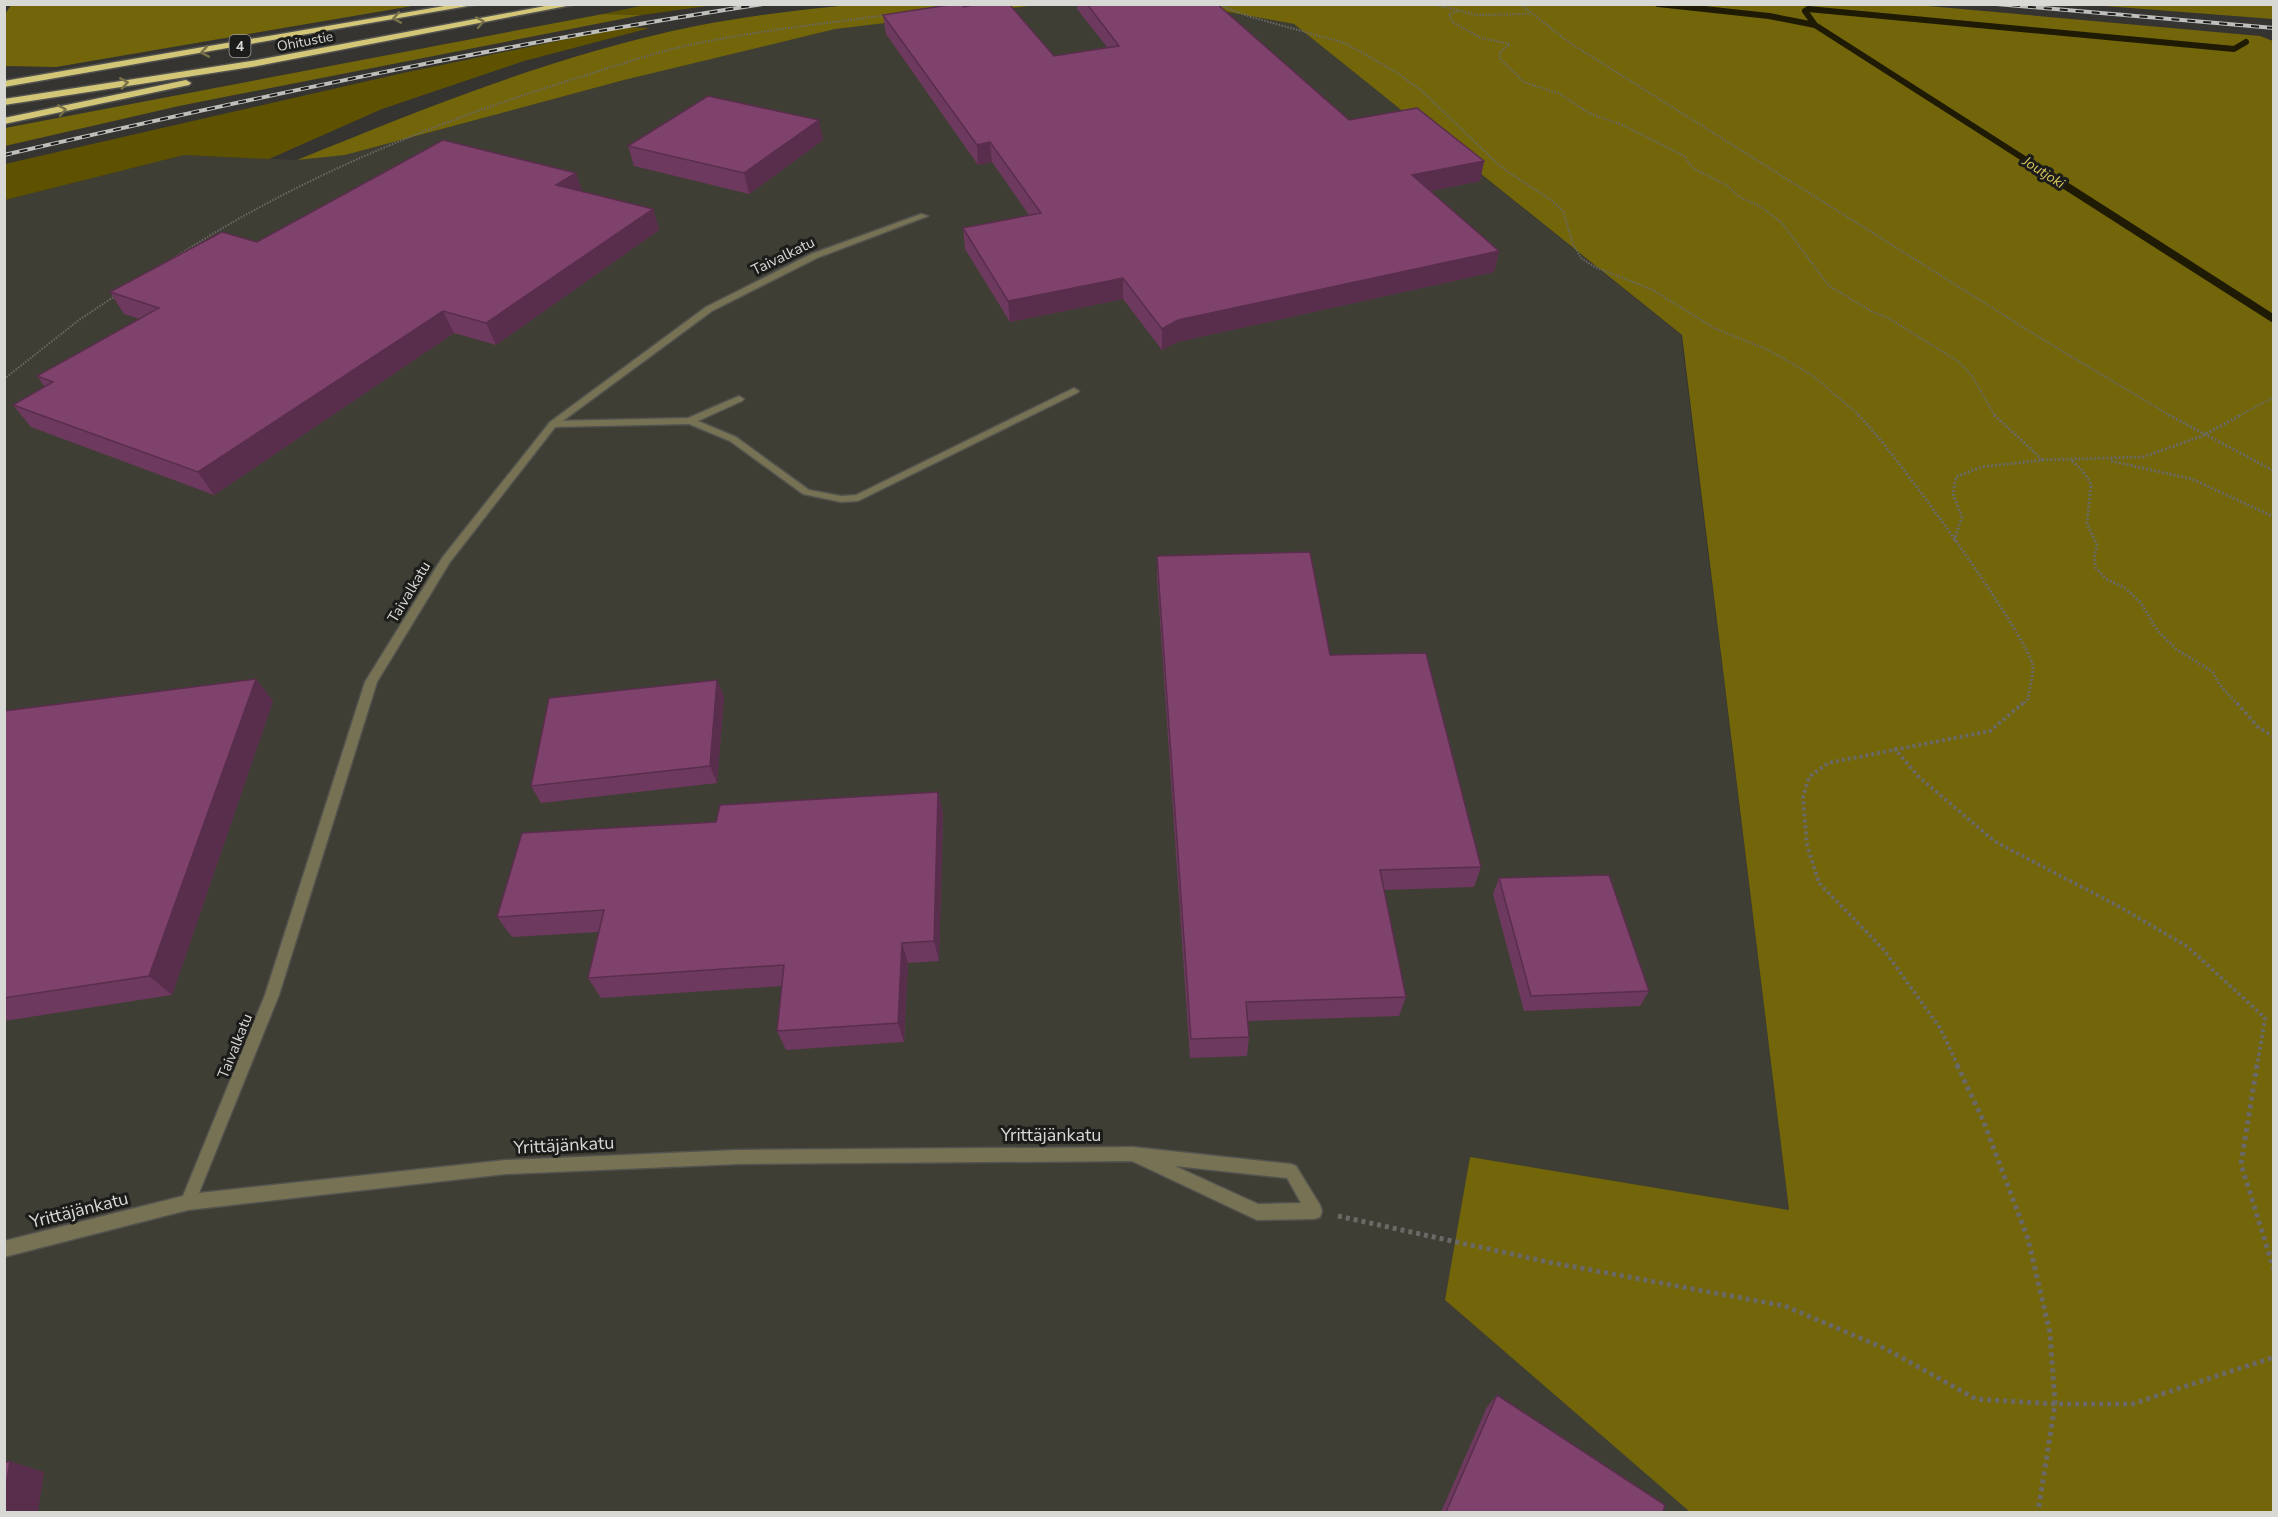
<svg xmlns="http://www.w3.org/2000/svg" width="2278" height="1517" font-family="'Nunito Sans',sans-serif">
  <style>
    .built { fill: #3f3e34 }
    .green { fill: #5e5200 }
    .forest { fill: #72650a }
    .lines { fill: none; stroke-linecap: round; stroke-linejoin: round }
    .stream-far1 { stroke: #1e1a03; stroke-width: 6 }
    .stream { stroke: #1e1a03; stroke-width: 8 }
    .service-casing { stroke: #52524f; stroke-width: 3 }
    .minor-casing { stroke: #52524f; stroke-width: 3 }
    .motorway-casing { stroke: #52524f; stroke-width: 3 }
    .path-far3 { stroke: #6a6966; stroke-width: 2; stroke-dasharray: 1.5 1.5; stroke-linecap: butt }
    .path-far2 { stroke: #6a6966; stroke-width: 3; stroke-dasharray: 2 2; stroke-linecap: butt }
    .path-far1 { stroke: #6a6966; stroke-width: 4; stroke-dasharray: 3 3; stroke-linecap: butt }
    .path { stroke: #6a6966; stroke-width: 5; stroke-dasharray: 4 4; stroke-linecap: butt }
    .service { fill: #777253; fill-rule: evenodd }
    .minor { fill: #777253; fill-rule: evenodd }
    .motorway { fill: #d3c677; fill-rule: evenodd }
    .rail-casing { stroke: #bebebb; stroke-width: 4 }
    .rail { stroke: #1c1c1b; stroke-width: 2; stroke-dasharray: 8; stroke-linecap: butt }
    .wall { fill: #6d395e }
    .shaded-wall { fill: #592e4c }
    .building { fill: #7f426d; stroke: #592e4c; stroke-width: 1.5 }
    .oneway { stroke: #787149 }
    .labels { text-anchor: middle; stroke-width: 6; stroke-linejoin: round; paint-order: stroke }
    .far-street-label { font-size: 14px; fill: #d8d8d5; stroke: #1c1c1b }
    .shield { fill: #1c1c1b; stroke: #a0a09d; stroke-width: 1.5 }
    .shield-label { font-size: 14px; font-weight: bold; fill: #d8d8d5 }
    .far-water-label { font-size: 14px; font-style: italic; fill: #dbc95b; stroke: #1c1c1b }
    .street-label { font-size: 15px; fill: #d8d8d5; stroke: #1c1c1b }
    .near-street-label { font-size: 18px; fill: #d8d8d5; stroke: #1c1c1b }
  </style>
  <rect width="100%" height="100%" fill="#353431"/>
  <path class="built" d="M1019 4 1191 5 1294 24 1681 335 1789 1210 1471 1157 1445 1300 1690 1512H5V200L184 155 297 160 345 155 624 80 857 21Z"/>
  <path class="green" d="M645 5H714L642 15 603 14Z
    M625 27 650 28 524 61 382 109 269 159 184 155 5 200V164L403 73Z"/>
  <path class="forest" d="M1906 4 2260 36 2273 41V1512H1690L1445 1300 1470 1157 1789 1210 1682 335 1294 24 1191 5Z
    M11 5V4L418 5 56 67 5 66V14Z
    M849 5H1036L835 29 624 80 345 155 297 160C427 107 558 54 696 26 746 16 798 10 849 5Z
    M2092 5H2273V19Z
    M603 14 642 15 179 106 5 146V128Z"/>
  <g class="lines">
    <path class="stream-far1" d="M1658 4 1769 16 1815 25
      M2065 185 1815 25 1805 11 1808 9 2234 49 2246 42"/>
    <path class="stream" d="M2063 184 2274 319"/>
    <defs>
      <path id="service" d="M1074 388 1079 391 1077 393 858 501 841 502 803 494 730 441 689 424 553 427 548 424 553 421 688 418 739 396 744 399 742 401 698 421 736 437 809 490 841 496 856 495Z"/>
      <path id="minor" d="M921 214 928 216 817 258 712 311 556 426 450 562 377 682 279 995 199 1193 506 1160 738 1150 1133 1147 1291 1164 1296 1166 1320 1205 1322 1211 1320 1217 1314 1219 1257 1220 1132 1161 738 1164 506 1174 188 1210 4 1257V1241L183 1196 265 995 365 682 442 558 550 422 706 307 811 254ZM1175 1166 1287 1178 1301 1203 1258 1204Z"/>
      <path id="motorway" d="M456 4H479L4 87V81Z
        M556 4H577L257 66 4 105V99L257 60Z
        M186 80 191 83 189 85 4 124V118Z"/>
    </defs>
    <use href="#service" class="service-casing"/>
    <use href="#minor" class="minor-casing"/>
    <use href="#motorway" class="motorway-casing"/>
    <path class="path-far3" d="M1216 4 1251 17 1345 43 1396 72 1422 91 1501 167 1551 200 1563 211 1573 244 1581 258 1595 267 1653 290 1714 328 1768 350 1812 375 1860 416
      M1433 4 1476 15 1530 14
      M1520 4 1570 43 2042 339 2171 416
      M958 6 969 4
      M1457 11 1449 14 1452 22 1481 38 1510 44 1500 52V59L1524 82 1560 94 1589 113 1625 126 1684 156 1693 168 1728 186 1738 196 1761 207 1782 223 1829 286 1873 312 1890 319 1959 362 1972 376 1995 416
      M174 258C294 180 425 126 561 83 610 68 659 50 709 41 782 27 856 20 929 9
      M4 379 79 320 115 296
      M2239 416 2274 397"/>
    <path class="path-far2" d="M1858 415C1885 438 2031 640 2033 667 2033 677 2029 689 2028 699L2021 705
      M1994 415 2043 460
      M2169 415 2274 471
      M2072 461 2082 470 2091 484 2087 523 2097 545 2094 558 2096 568 2106 579 2125 588 2141 603 2157 630 2176 649 2213 672 2219 684 2238 705
      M2111 461 2192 479 2274 517
      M1954 541 1962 517 1953 494 1956 477 1981 467 2043 460 2143 457 2202 436 2241 415"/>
    <path class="path-far1" d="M2237 703 2258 727 2274 737
      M1894 748 1919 777 1994 841 2118 906 2188 947 2265 1018 2257 1066
      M1958 1066 1940 1028 1884 950 1819 883 1807 845 1803 797 1809 777 1828 763 1990 731 2023 703"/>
    <path class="path" d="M1957 1065 1983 1120 2028 1239 2050 1333 2055 1404 2038 1512
      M2257 1065 2241 1164 2274 1270
      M1338 1216 1548 1262 1785 1306 1886 1349 1976 1399 2055 1404H2132L2274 1357"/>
    <use href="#service" class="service"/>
    <use href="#minor" class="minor"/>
    <use href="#motorway" class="motorway"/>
    <defs>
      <path id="rail" d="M1996 4 2274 28
        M4 155C256 97 508 43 763 4"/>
    </defs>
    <use href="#rail" class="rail-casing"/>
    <use href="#rail" class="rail"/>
  </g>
  <path class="wall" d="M1077 4H1146L1349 120 1484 161 1480 181 1430 191 1499 251 1494 272 1177 342 1162 350 1123 299 1010 322 965 249 963 228 1029 215 992 162 978 165 886 34 883 15 964 7 1054 56 1107 47 1077 9Z
    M823 140 749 194 634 166 628 146Z
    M582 192 653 209 659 230 496 345 454 333 214 495 31 427 13 405 45 387 37 376 140 319 124 314 110 292 257 242Z
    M1157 556 1330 655 1481 867 1474 887 1384 890 1406 997 1399 1016 1248 1021 1249 1037 1247 1056 1190 1058 1157 578Z
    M717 680 724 697 717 783 541 803 531 786Z
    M273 701 172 995 4 1021V711Z
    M938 792 943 813 939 961 908 963 904 1042 786 1050 777 1031 782 986 601 998 588 978 599 932 512 937 497 917 716 822Z
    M1499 878 1649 991 1640 1006 1524 1011 1493 894Z
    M1497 1395 1663 1512H1441L1487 1407Z"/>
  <path class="shaded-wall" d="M819 120 823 140 749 194 744 173Z
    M990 142 992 162 978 165 977 145Z
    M1484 161 1480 181 1409 195 1412 175Z
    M576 173 583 193 556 185Z
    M653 209 659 230 496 345 486 323Z
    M1499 251 1494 272 1177 342 1162 350V329L1178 320Z
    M1123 278V299L1010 322 1008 301Z
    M443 311 454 333 214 495 198 472Z
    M256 679 273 701 172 995 149 976Z
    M717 680 724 697 717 783 710 766Z
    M938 792 943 813 939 961 934 941Z
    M902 943 908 963 904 1042 898 1023Z
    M10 1461 44 1472 38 1512H4V1498Z"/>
  <path class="building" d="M955 4H962L964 7 978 4H1009L1054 56 1119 46 1087 4H1217L1349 120 1417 108 1484 161 1412 175 1499 251 1178 320 1162 329 1123 278 1008 301 963 228 1041 213 990 142 977 145 883 15Z
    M708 96 819 120 744 173 628 146Z
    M443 140 576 173 556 185 653 209 486 323 443 311 198 472 13 405 53 382 37 376 159 308 110 292 222 232 257 242Z
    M1310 552 1330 655 1426 653 1481 867 1380 870 1406 997 1246 1002 1249 1037 1191 1039 1157 556Z
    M256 679 149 976 4 998V711Z
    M717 680 710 766 531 786 549 698Z
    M938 792 934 941 902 943 898 1023 777 1031 784 965 588 978 604 910 497 917 522 833 716 822 720 805Z
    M1609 875 1649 991 1531 996 1499 878Z
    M1497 1395 1665 1505 1663 1512H1446Z
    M10 1461 4 1498V1463Z"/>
  <defs><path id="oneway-chevron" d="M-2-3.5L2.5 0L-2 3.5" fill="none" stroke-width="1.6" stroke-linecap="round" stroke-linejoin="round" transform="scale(1.5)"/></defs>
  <g class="oneway">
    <use href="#oneway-chevron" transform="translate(397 18) rotate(170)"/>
    <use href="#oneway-chevron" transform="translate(480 22) rotate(-11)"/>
    <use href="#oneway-chevron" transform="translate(205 52) rotate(170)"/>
    <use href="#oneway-chevron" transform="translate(124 83) rotate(-9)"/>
    <use href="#oneway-chevron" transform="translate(62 110) rotate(-11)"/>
  </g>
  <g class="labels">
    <g class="far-street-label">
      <text transform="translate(305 41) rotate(-11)" y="5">Ohitustie</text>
    </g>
    <rect class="shield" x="229.5" y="35" width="21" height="22" rx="4.5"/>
    <g class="shield-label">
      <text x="240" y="51">4</text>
    </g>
    <g class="far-water-label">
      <text transform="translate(2044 172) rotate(33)" y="5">Joutjoki</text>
    </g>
    <g class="street-label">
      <text transform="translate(783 256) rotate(-26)" y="5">Taivalkatu</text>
      <text transform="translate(409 592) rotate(-59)" y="5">Taivalkatu</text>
      <text transform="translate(235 1046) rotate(-68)" y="5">Taivalkatu</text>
    </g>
    <g class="near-street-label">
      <text x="1051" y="1141">Yrittäjänkatu</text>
      <text transform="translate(564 1145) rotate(-3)" y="6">Yrittäjänkatu</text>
      <text transform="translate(79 1210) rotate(-14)" y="6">Yrittäjänkatu</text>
    </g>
  </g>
  <rect width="2278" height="1517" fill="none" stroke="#d8d8d5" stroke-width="12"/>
</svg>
